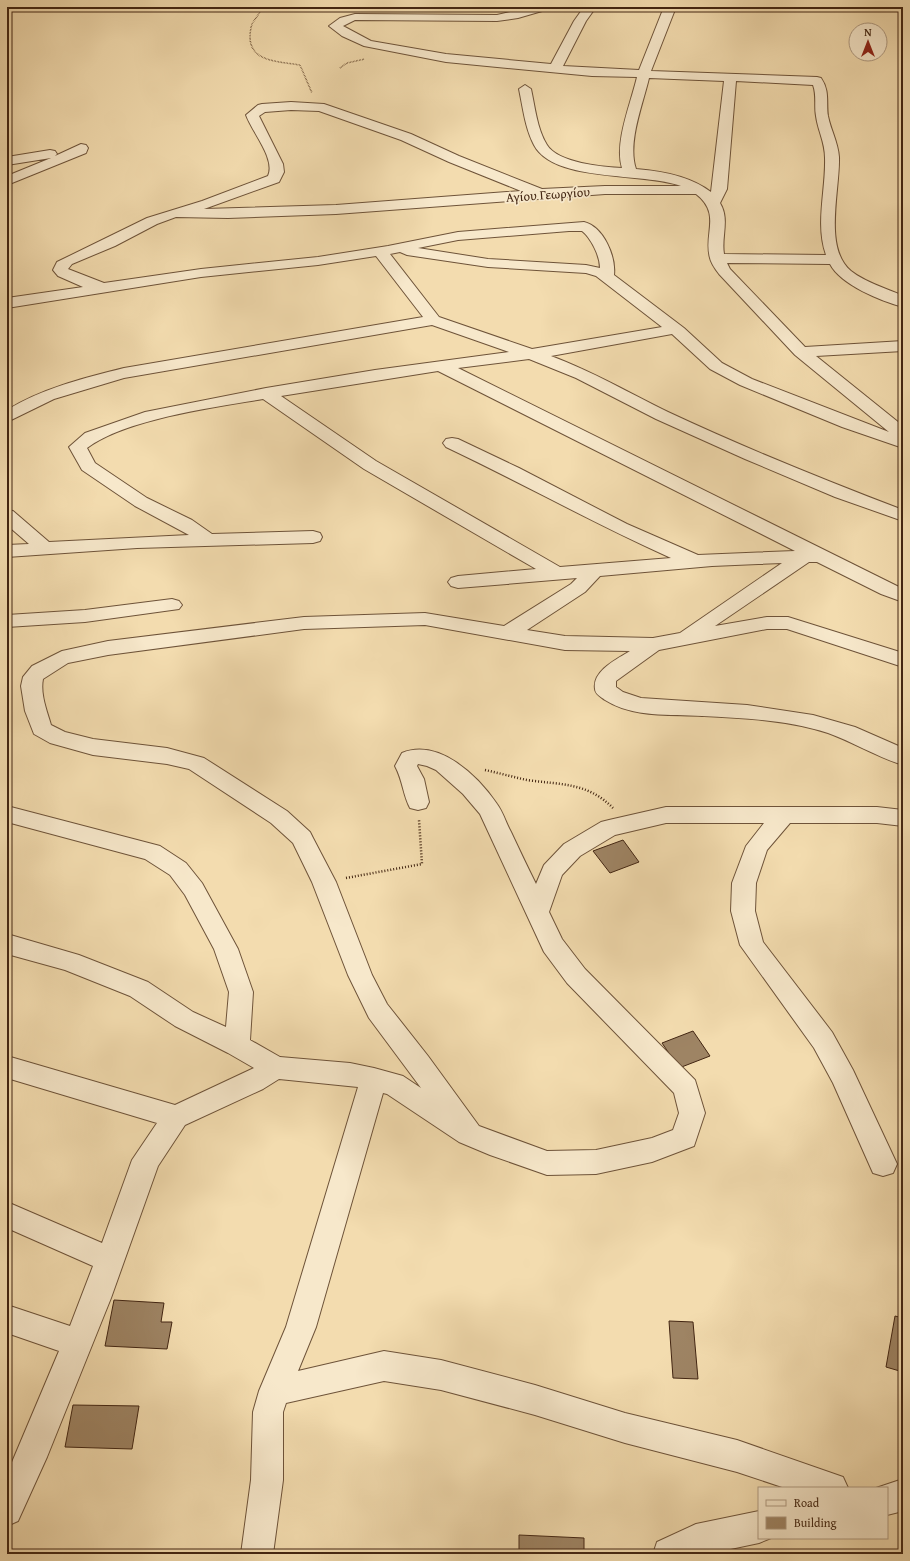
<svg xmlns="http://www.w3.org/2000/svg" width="910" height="1561" font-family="'Gentium Book Plus',serif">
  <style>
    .building { fill: #9e8464; stroke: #422512 }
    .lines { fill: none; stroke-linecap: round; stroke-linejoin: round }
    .street-casing { stroke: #6e5339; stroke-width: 2 }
    .path-far1 { stroke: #422512; stroke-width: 1.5; stroke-dasharray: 0.5 1; stroke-linecap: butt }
    .path { stroke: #422512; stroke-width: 2.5; stroke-dasharray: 1 2; stroke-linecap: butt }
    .street { fill: #f7e8cb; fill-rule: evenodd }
    .labels { text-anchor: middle; stroke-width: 3.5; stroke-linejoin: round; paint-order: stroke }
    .far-street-label { font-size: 13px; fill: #422512; stroke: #f7e8cb }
  </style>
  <rect width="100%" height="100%" fill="#f3dcaf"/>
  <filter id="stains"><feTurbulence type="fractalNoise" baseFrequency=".005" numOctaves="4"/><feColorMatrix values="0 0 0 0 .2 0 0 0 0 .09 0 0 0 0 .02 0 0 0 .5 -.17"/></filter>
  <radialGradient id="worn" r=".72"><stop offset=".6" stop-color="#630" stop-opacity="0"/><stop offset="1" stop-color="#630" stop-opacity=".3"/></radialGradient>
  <path class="building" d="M623 840 639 862 610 873 593 851Z
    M693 1031 710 1056 679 1068 662 1043Z
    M114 1300 164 1303 161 1322H172L167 1349 105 1346Z
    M895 1316 903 1318V1372L886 1367Z
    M669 1321 693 1322 698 1379 673 1378Z
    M73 1405 139 1406 132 1449 65 1447Z
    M519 1535 584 1538V1554H519Z"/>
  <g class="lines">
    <defs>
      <path id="street" d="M533 7H551L549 9 518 18 497 21 355 20 343 26 371 41 446 54 551 64 574 21 584 7H596L586 21 563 66 639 70 664 7H676L651 71 817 77 821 78C830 91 826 102 828 116 831 131 838 142 839 157 840 190 823 248 851 271 866 283 886 288 903 296V307C881 301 841 285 830 264L727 263 730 269 805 347 903 341V351L816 356 903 426V448L842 427 740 385 710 369 672 334 551 356C592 371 629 393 668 412 745 448 824 480 903 510V521L835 497 745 459 656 419 576 378 529 359 458 368 903 589V602L881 594 817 562H809L715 626 767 617H788L903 653V667L787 629H767L659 650 616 681V687L623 692 641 698 747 705 813 715 855 727 903 748V765C877 757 853 742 828 733 788 720 743 718 702 716 670 714 633 718 605 700 601 697 595 694 595 689 592 671 617 659 630 651L565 650 425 625 304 629 108 655 68 663 43 679C40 694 47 711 51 725L65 732 93 739 167 748 204 758 287 811 310 832 313 838 336 882 372 975 387 1004 428 1056 479 1126 547 1151 596 1150 652 1138 673 1130 679 1113 674 1093 567 983 544 952 480 814 463 794 436 770 427 766 418 764 417 766 424 779 429 802 426 808 418 810 410 808C403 795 403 781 395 766L402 753C439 738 478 776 497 804 503 812 506 823 511 832 519 849 527 866 536 884L544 865 564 844 601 822 609 820 666 807H877L903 810V826L877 823H790L767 850 756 883 755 911 763 942 832 1032 853 1070 897 1164 893 1173 883 1176 873 1173 833 1083 814 1048 740 945 731 911 732 883 746 846 764 823H666L615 835 580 856 562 875 549 912 562 939 585 969 695 1080 705 1113 694 1146 652 1162 596 1174 547 1175 490 1155 459 1142 387 1094 383 1093 316 1327 298 1371 384 1351 441 1360 535 1385 625 1413 737 1440 843 1477 848 1488H785L737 1472 625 1443 535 1415 441 1390 384 1381 286 1403 283 1412V1480L273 1554H241L251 1480 253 1412 259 1391 286 1327 358 1087 279 1079 263 1089 185 1125 158 1166 111 1298 47 1457 18 1521 7 1526V1474L59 1351 7 1333V1305L70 1326 93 1266 7 1228V1202L102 1243 132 1160 157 1123 7 1078V1056L175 1105 254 1068 228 1053 175 1026 130 996 65 970 7 954V934L79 955 148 982 193 1012 226 1027 229 992 214 949 185 895 170 875 145 859 7 822V806L160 846 186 863 202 883 238 949 253 992 250 1040 280 1057 350 1063 374 1068 403 1076 421 1088 369 1018 348 975 312 882 293 843 271 823 189 769 167 764 93 755 50 743 34 734 25 711 21 686 23 677 32 666 62 651 108 641 304 617 425 613 504 626 571 584 577 578 458 588 451 586 448 582 451 578 458 576 536 569 364 469 263 399C216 407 125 419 87 448L95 463 147 498 192 520 212 534 313 531 320 533 322 537 320 541 313 543 137 548 7 557V545L29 544 7 525V510L13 511 49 542 189 535 135 506 82 470 69 447 85 433 145 412 266 388 375 370 509 352 432 325 124 378 54 399 7 422V410C43 388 84 378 124 368L423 317 376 256 318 265 201 277 7 308V298L83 287 58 276 53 270 57 262 147 218 202 201 268 176C276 159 252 132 246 115L258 105 262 104 291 102 324 104 411 134 459 156 542 189 605 186H681C644 172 554 183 534 145 525 128 523 108 519 89L525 85 531 89C535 107 537 129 547 145 558 163 603 167 622 168 614 143 631 103 637 77L592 76 446 62 364 46 342 36 329 26 340 18 355 14 497 15ZM649 78 724 81 711 192C690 176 662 171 636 169 627 143 643 104 649 78ZM736 81 813 85C817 96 814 106 816 116 818 131 825 142 825 158 826 190 815 224 826 255L724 254C721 237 730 219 720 203L727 189ZM291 110 319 111 401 140 449 162 521 191 336 205 204 209 279 182 284 172 283 164 259 116 265 112ZM605 194H696C722 214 703 234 710 258 711 263 716 270 719 274L795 355 889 432 752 379 722 363 684 328 614 275C616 257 604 227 584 222L458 232 388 246 318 257 201 269 104 283 68 269 72 264 115 246 157 224 176 217 228 218 336 214ZM569 231H582C591 238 600 256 600 268L586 265 488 259 418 248 458 240ZM400 252 407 255 488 267 586 273 596 276 662 327 532 349 439 317 390 254ZM438 371 795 551 698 555 627 524 519 468 458 439 452 438 446 439 443 443 446 447C522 483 595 524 671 558L560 567 376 461 281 396ZM782 563 680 633 653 638 565 636 527 630 585 592 600 576 712 566Z
        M81 144 86 145 88 148 86 153 7 185V176L51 158 7 165V157L50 150 55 151 57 154 55 156Z
        M172 599 179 601 182 605 179 609 85 622 7 627V615L85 610Z
        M903 1479V1511L887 1515V1488H876Z
        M759 1511V1538H771L759 1543 707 1554H653L657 1542 696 1524Z"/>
    </defs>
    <use href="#street" class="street-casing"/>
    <path class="path-far1" d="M257 7 260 11C258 17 252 21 251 28 244 62 276 61 300 65L312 93
      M340 68 347 63 365 59"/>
    <path class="path" d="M485 770C499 773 513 777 527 780 561 785 587 782 613 808
      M346 878 422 864 419 820"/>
    <use href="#street" class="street"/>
  </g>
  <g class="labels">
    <g class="far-street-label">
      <text transform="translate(548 194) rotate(-4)" y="5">Αγίου Γεωργίου</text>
    </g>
  </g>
  <rect width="910" height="1561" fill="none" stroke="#f3dcaf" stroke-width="24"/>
  <rect x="8" y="8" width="894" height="1545" fill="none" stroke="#422512" stroke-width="2"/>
  <rect x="12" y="12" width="886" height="1537" fill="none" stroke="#422512"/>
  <rect x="758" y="1487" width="130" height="52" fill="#f7e8cb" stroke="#af9a81"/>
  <rect x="766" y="1500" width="20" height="6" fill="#f7e8cb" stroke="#af9a81"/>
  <text x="794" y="1507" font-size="12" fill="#422512">Road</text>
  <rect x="766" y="1517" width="20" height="12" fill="#9e8464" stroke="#af9a81"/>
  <text x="794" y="1527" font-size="12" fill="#422512">Building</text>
  <g transform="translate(868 42)"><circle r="19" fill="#f7e8cb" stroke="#af9a81"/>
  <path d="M0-3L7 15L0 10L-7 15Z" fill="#8f2418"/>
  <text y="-6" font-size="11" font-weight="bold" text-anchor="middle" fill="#422512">N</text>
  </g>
  <rect width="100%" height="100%" filter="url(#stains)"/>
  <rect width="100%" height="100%" fill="url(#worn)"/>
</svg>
